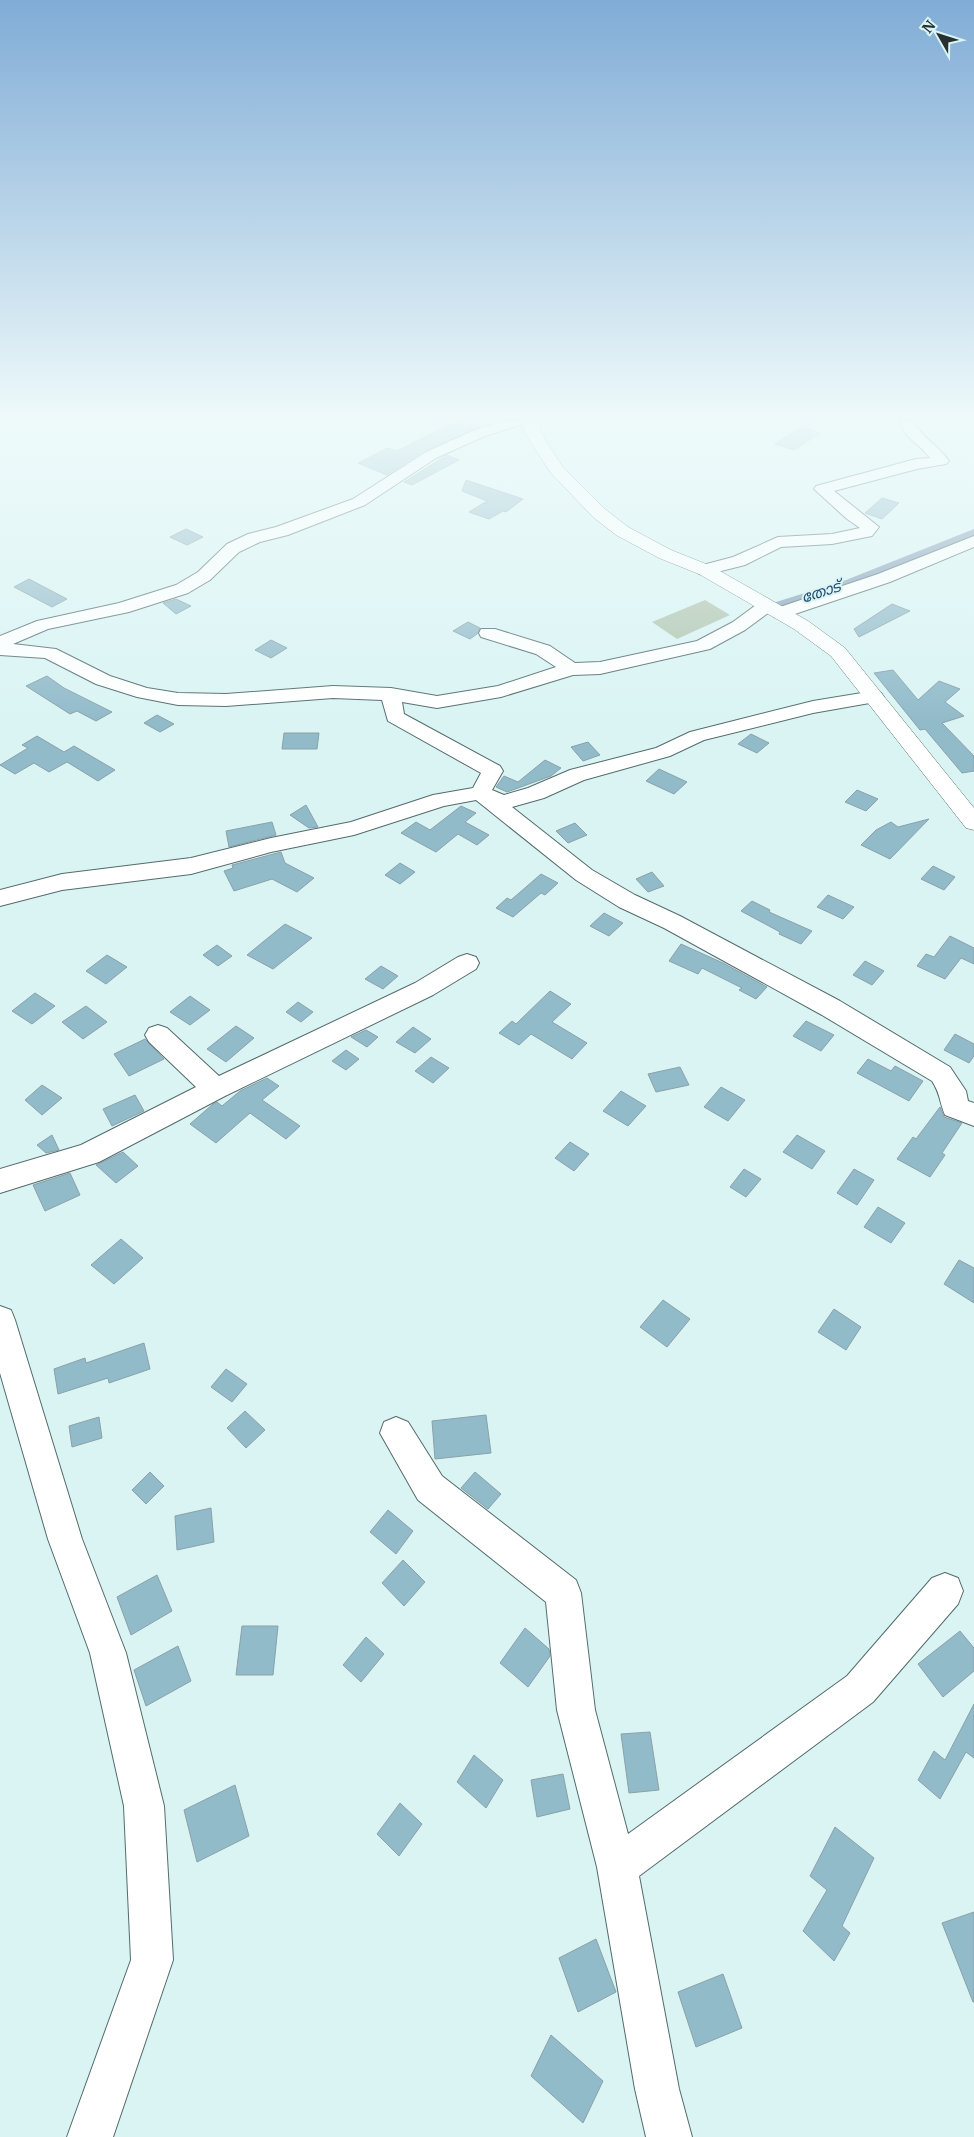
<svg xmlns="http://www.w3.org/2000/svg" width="974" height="2137" font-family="Merriweather,'Noto Sans Malayalam',serif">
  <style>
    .green { fill: #b0c5af }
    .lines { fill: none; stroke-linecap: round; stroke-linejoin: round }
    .canal { fill: #859fba; fill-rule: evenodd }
    .building { fill: #92bbca; stroke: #8aa1a9 }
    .minor-casing { stroke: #536b6b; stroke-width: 2 }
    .major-casing { stroke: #536b6b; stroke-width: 1 }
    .minor { fill: #fff; fill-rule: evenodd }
    .major { fill: #fff; fill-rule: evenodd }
    .labels { text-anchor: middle; stroke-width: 4; stroke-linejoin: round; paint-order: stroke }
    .far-water-label { font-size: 15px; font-style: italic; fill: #234c73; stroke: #daf4f4 }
  </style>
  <rect width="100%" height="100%" fill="#daf4f4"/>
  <path class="green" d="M705 600 730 615 677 639 652 622Z"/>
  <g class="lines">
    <path class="canal" d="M974 529V537L854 586 778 610 772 606 773 603 846 580Z"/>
  </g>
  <path class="building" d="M457 421 480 427 425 450 387 475 358 463 388 448 397 451Z
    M801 427 820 433 794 450 775 444Z
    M447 455 459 460 412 485 404 482Z
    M466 480 523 499 506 512 503 511 489 519 469 512 487 501 462 491Z
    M882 498 899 503 882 519 865 513Z
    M186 529 203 537 187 545 170 537Z
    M29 579 67 599 52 607 14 587Z
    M176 599 191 606 176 614 163 603Z
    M892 604 910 611 859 637 854 629Z
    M468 622 480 628 477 634 470 639 453 631Z
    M271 640 287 648 271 658 255 650Z
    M893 670 918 700 939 681 960 689 945 702 964 716 942 723 974 756V771L962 773 925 729 920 730 874 673Z
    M47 676 64 688 112 712 96 721 77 711 70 714 26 686Z
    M157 715 174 724 160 732 144 723Z
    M284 733H319L317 749H282Z
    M751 734 769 743 757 753 738 744Z
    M37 736 64 752 74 746 115 770 98 781 67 762 49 772 34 763 15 774 0 765 28 748 22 745Z
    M588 742 600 755 583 761 571 747Z
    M545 760 561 768 551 776 507 792 496 787 504 776 518 782Z
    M659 769 687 782 674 794 646 781Z
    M857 790 878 799 866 811 845 802Z
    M306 805 318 827 309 828 290 815Z
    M461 806 476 813 465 822 489 835 477 845 458 834 436 852 401 833 416 822 430 830Z
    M929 819 890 859 861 845 876 830 891 822 898 827Z
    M272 822 276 835 229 847 226 831Z
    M575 823 587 835 568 843 556 831Z
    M281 852 285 863 314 878 297 892 272 879 234 891 224 871 233 868 232 865Z
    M400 863 415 872 400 884 385 875Z
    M933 866 955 877 944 890 921 879Z
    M652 872 664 886 648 892 636 879Z
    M541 874 558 883 545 895 541 893 513 917 496 908 507 898 511 900Z
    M828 895 854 907 843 919 817 907Z
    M752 901 770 910 769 912 812 931 801 944 779 934 780 932 741 911Z
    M604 913 623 923 609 936 590 926Z
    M285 924 312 938 273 969 247 955Z
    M950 936 974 948V964L961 958 945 979 917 966 926 954 934 957Z
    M681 944 723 963 767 987 756 999 739 990 742 988 702 968 698 974 669 961Z
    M217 945 232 956 218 966 203 955Z
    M107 955 127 967 106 984 86 971Z
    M865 961 884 971 872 985 853 975Z
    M381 966 398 976 383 989 365 979Z
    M550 991 571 1004 552 1022 587 1043 572 1059 531 1034 519 1045 499 1033 512 1021 516 1024Z
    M35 993 55 1006 32 1024 12 1011Z
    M190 996 210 1010 190 1025 170 1012Z
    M298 1002 313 1012 301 1022 286 1012Z
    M86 1006 107 1022 83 1039 62 1022Z
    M806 1021 834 1035 821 1051 793 1036Z
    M236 1026 254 1038 226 1062 207 1049Z
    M413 1027 431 1039 415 1053 396 1042Z
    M366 1030 378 1037 367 1047 351 1037Z
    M955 1034 974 1044V1056L969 1063 944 1050Z
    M145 1039 164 1059 129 1076 114 1054Z
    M346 1050 359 1059 346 1070 332 1061Z
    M431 1057 449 1068 433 1083 415 1071Z
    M868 1059 891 1071 895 1066 923 1081 909 1101 857 1073Z
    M680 1067 689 1085 656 1092 648 1074Z
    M267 1078 279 1086 262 1100 300 1126 286 1139 250 1113 216 1143 190 1124 213 1104 217 1102 222 1106 240 1091Z
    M42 1085 62 1098 42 1115 25 1100Z
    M721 1087 745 1100 728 1121 704 1107Z
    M621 1091 646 1106 628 1126 603 1111Z
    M135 1095 144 1111 112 1126 103 1109Z
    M940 1107 944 1117 962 1123 942 1153 945 1155 930 1177 897 1159 913 1137 916 1139Z
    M52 1135 59 1150 46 1153 37 1145Z
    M797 1135 825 1151 812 1169 783 1152Z
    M570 1142 589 1154 574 1171 555 1158Z
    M123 1152 138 1166 116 1183 96 1165Z
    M744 1169 761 1179 746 1197 730 1187Z
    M854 1169 874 1180 857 1205 837 1193Z
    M70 1173 80 1195 45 1211 33 1185Z
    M878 1207 905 1223 891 1243 864 1227Z
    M121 1239 143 1258 114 1284 91 1265Z
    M959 1260 974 1268V1303L944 1284Z
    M663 1300 690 1319 667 1347 640 1327Z
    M834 1309 861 1327 846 1350 818 1332Z
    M144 1343 150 1369 109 1383 108 1378 58 1394 54 1369 85 1358 86 1363Z
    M226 1369 247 1384 232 1402 211 1387Z
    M245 1411 265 1430 246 1448 227 1428Z
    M486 1415 491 1453 435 1459 432 1421Z
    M99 1417 102 1438 72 1447 69 1426Z
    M150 1472 164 1486 146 1504 132 1490Z
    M475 1472 501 1494 488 1509 461 1488Z
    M211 1508 214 1542 177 1550 175 1516Z
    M388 1510 413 1531 396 1554 370 1532Z
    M403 1560 425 1582 404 1606 382 1583Z
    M157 1575 172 1611 131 1635 117 1597Z
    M242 1626H278L273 1675H236Z
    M525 1628 549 1649 550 1656 528 1687 500 1663Z
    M960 1631 974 1648V1671L943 1697 918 1664Z
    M366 1637 384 1654 361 1682 343 1665Z
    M178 1646 191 1681 146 1706 134 1670Z
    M974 1704V1758L966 1752 940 1799 918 1780 934 1751 945 1760Z
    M650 1732 659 1790 629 1793 621 1734Z
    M474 1755 503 1780 486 1808 457 1782Z
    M563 1774 570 1809 537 1817 531 1780Z
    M235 1785 249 1836 197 1862 184 1810Z
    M400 1803 422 1824 399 1856 377 1834Z
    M835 1827 874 1858 842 1926 850 1933 834 1961 803 1931 827 1890 810 1876Z
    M974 1912V2002H973L942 1923Z
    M596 1939 616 1992 578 2012 559 1958Z
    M723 1974 742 2028 696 2047 678 1992Z
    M551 2035 603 2081 583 2123 531 2076Z"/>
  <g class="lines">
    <defs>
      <path id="minor" d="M503 421H525L523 424 485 436 436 458 365 505 288 535 260 542 239 552 210 580 188 593 129 612 48 629 13 644 56 649 110 676 147 688 178 693 226 694 333 686 391 688 437 696 498 686 556 667 536 654 481 637 479 633 481 629H495L550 646 575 663 600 662 697 641 733 622 760 602H772L775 606 772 610 745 630 710 649 600 674 573 675 501 697 437 708 402 702 404 714 500 766 503 771 492 790 504 795 528 788 570 770 656 748 690 732 813 701 874 691 881 693 884 697 881 701 813 713 704 740 670 756 584 780 544 798 512 807 592 870 635 895 680 916 840 1001 950 1067 966 1091 968 1101 974 1103V1126L945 1115C939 1101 941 1095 932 1081L822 1015 664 928 619 907 576 880 476 800 444 806 354 835 271 852 191 874 62 890 0 906V890L62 874 191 858 271 838 351 822 433 795 473 788 481 773 388 721 382 700 333 698 226 706 178 705 137 697 96 684 45 658 0 655V636L37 621 119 603 176 585 198 572 227 544 248 534 276 527 353 499 426 452 475 430Z
        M899 421H913C920 436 938 445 949 461L946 464 917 469 834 491 879 527 872 536 832 544 781 547 745 565 705 575 699 574 696 570 699 566 733 557 778 537 832 534 860 528 847 519 814 489 816 486 916 459 930 458C918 442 907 441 899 421Z
        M974 536V547L890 582 786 617H774L771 613 774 609 878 574Z
        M467 954 476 957 479 963 476 969 433 995 225 1096 99 1162 0 1193V1169L81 1145 196 1087 149 1042 145 1035 149 1028 158 1025 167 1028 219 1076 415 983 458 957Z
        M0 1306 11 1310 15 1320 82 1539 126 1653 164 1806 173 1960 113 2137H67L131 1960 124 1806 90 1653 48 1539 0 1373Z
        M396 1417 408 1422 442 1476 576 1580 581 1593 595 1710 628 1834 847 1676 932 1578 945 1573 958 1578 963 1591 958 1604 873 1702 639 1876 679 2089 692 2137H646L635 2089 597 1867 557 1710 546 1602 418 1500 380 1433 384 1422Z"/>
      <path id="major" d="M523 421H539L541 433 562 466 605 509 628 527 671 550 711 566 808 621 845 648 974 808V830L966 828 831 656 794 629 699 574 659 558 616 535 593 517 550 472 525 433Z"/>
    </defs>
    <use href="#minor" class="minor-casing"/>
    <use href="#major" class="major-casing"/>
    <use href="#minor" class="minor"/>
    <use href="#major" class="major"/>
  </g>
  <linearGradient id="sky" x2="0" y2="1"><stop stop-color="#80acd6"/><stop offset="0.58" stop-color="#eefafa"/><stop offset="1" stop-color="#eefafa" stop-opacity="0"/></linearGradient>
  <rect width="974" height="720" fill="url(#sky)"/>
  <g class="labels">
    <g class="far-water-label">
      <text transform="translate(821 592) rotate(-18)" y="5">തോട്</text>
    </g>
  </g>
  <g transform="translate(939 35) rotate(309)" stroke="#daf4f4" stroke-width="4" paint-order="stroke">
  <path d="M0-4L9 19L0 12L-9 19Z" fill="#263030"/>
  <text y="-8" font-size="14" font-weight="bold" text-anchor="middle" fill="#263030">N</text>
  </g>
</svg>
